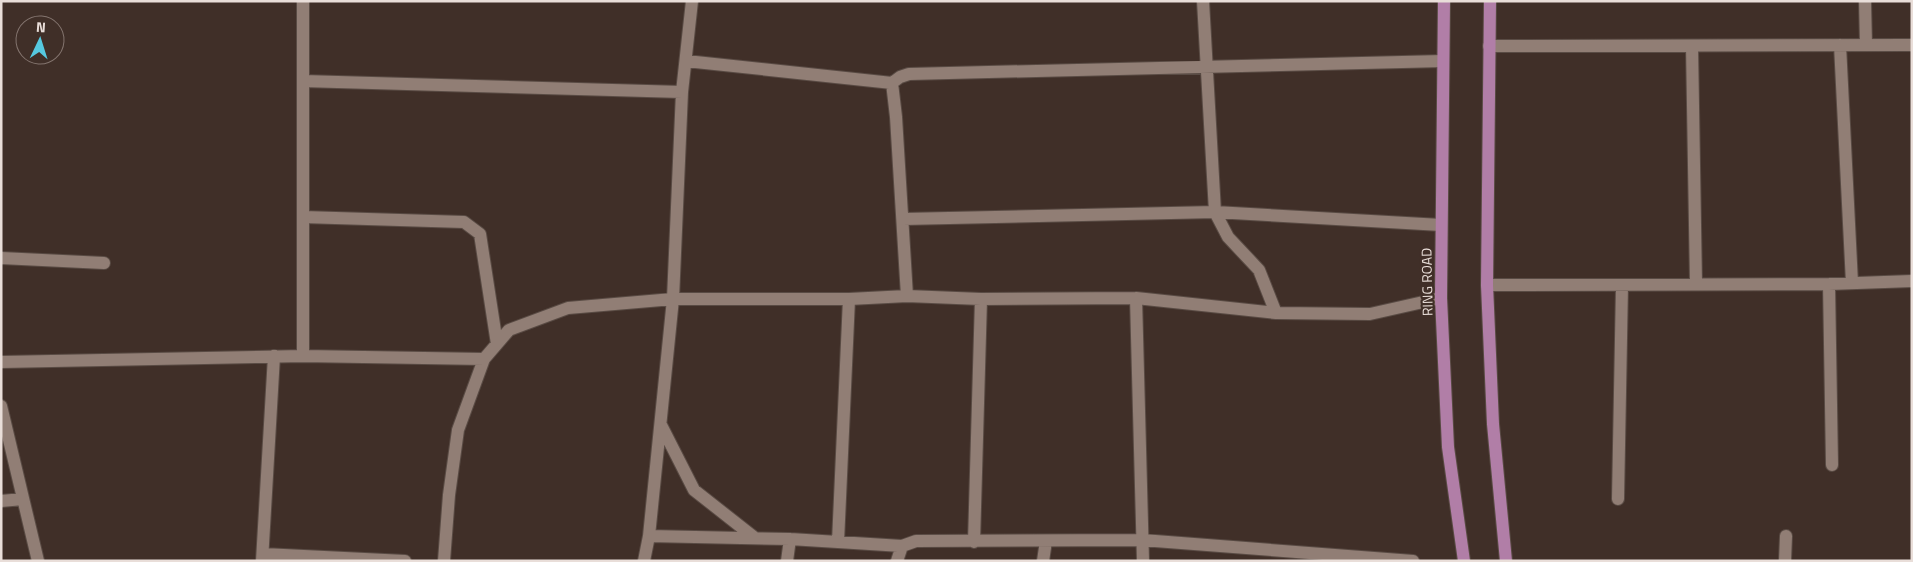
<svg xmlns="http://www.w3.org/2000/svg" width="1913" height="562" font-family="'Titillium Web',sans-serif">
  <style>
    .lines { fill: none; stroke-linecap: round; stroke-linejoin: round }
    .minor-casing { stroke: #594b44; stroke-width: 14 }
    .major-casing { stroke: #594b44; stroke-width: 14 }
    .minor { stroke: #917e75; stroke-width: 12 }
    .major { stroke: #b17ea7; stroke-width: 12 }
    .labels { text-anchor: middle; stroke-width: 4.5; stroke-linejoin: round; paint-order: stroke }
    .street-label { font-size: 14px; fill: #e9ded9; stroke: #402f28 }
  </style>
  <rect width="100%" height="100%" fill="#402f28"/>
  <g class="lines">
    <defs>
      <path id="minor" d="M303 1V356
        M1203 1 1215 212 1228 237 1259 270 1276 313
        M1865 1 1866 45
        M1840 45 1852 283
        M1489 46 1912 45
        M1692 46 1696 284
        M686 61 892 83
        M303 81 682 92
        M303 217 464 222 480 234 497 344
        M903 219 1215 212 1441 225
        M1 258 104 263
        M1829 284 1832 465
        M1487 285 1829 284 1912 281
        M907 296 896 117 892 83 900 77 909 74 1443 61
        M1136 298 1143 561
        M1 362 303 356 484 359
        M1 406 38 561
        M661 425 694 490 755 538
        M1618 499 1622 285
        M1 501 23 499
        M649 536 790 539 902 546
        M838 542 849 299
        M974 542 981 299
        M263 554 405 561
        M262 561 274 356
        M444 561 449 495 458 430 484 359 509 330 568 308 673 299H849L907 296 981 299 1136 298 1276 313 1370 314 1441 298
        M644 561 649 536 673 299 682 92 692 1
        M787 561 790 539
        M897 561 902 546 916 541 1142 540 1413 561
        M1043 561 1046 541
        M1785 561 1786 536"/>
      <path id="major" d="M1444 1 1441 298 1448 447 1464 561
        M1490 1 1487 285 1493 424 1506 561"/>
    </defs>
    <use href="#minor" class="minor-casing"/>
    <use href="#major" class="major-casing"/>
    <use href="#minor" class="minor"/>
    <use href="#major" class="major"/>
  </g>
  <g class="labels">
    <g class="street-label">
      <text transform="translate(1427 282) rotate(-91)" y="5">RING ROAD</text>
    </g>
  </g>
  <rect width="1913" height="562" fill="none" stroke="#e9ded9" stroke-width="5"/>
  <g transform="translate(40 40) rotate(4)"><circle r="24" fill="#402f28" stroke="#84756f"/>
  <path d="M0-4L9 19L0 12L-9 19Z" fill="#56c9e0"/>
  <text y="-8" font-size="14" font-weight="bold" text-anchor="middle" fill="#e9ded9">N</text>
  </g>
</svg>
